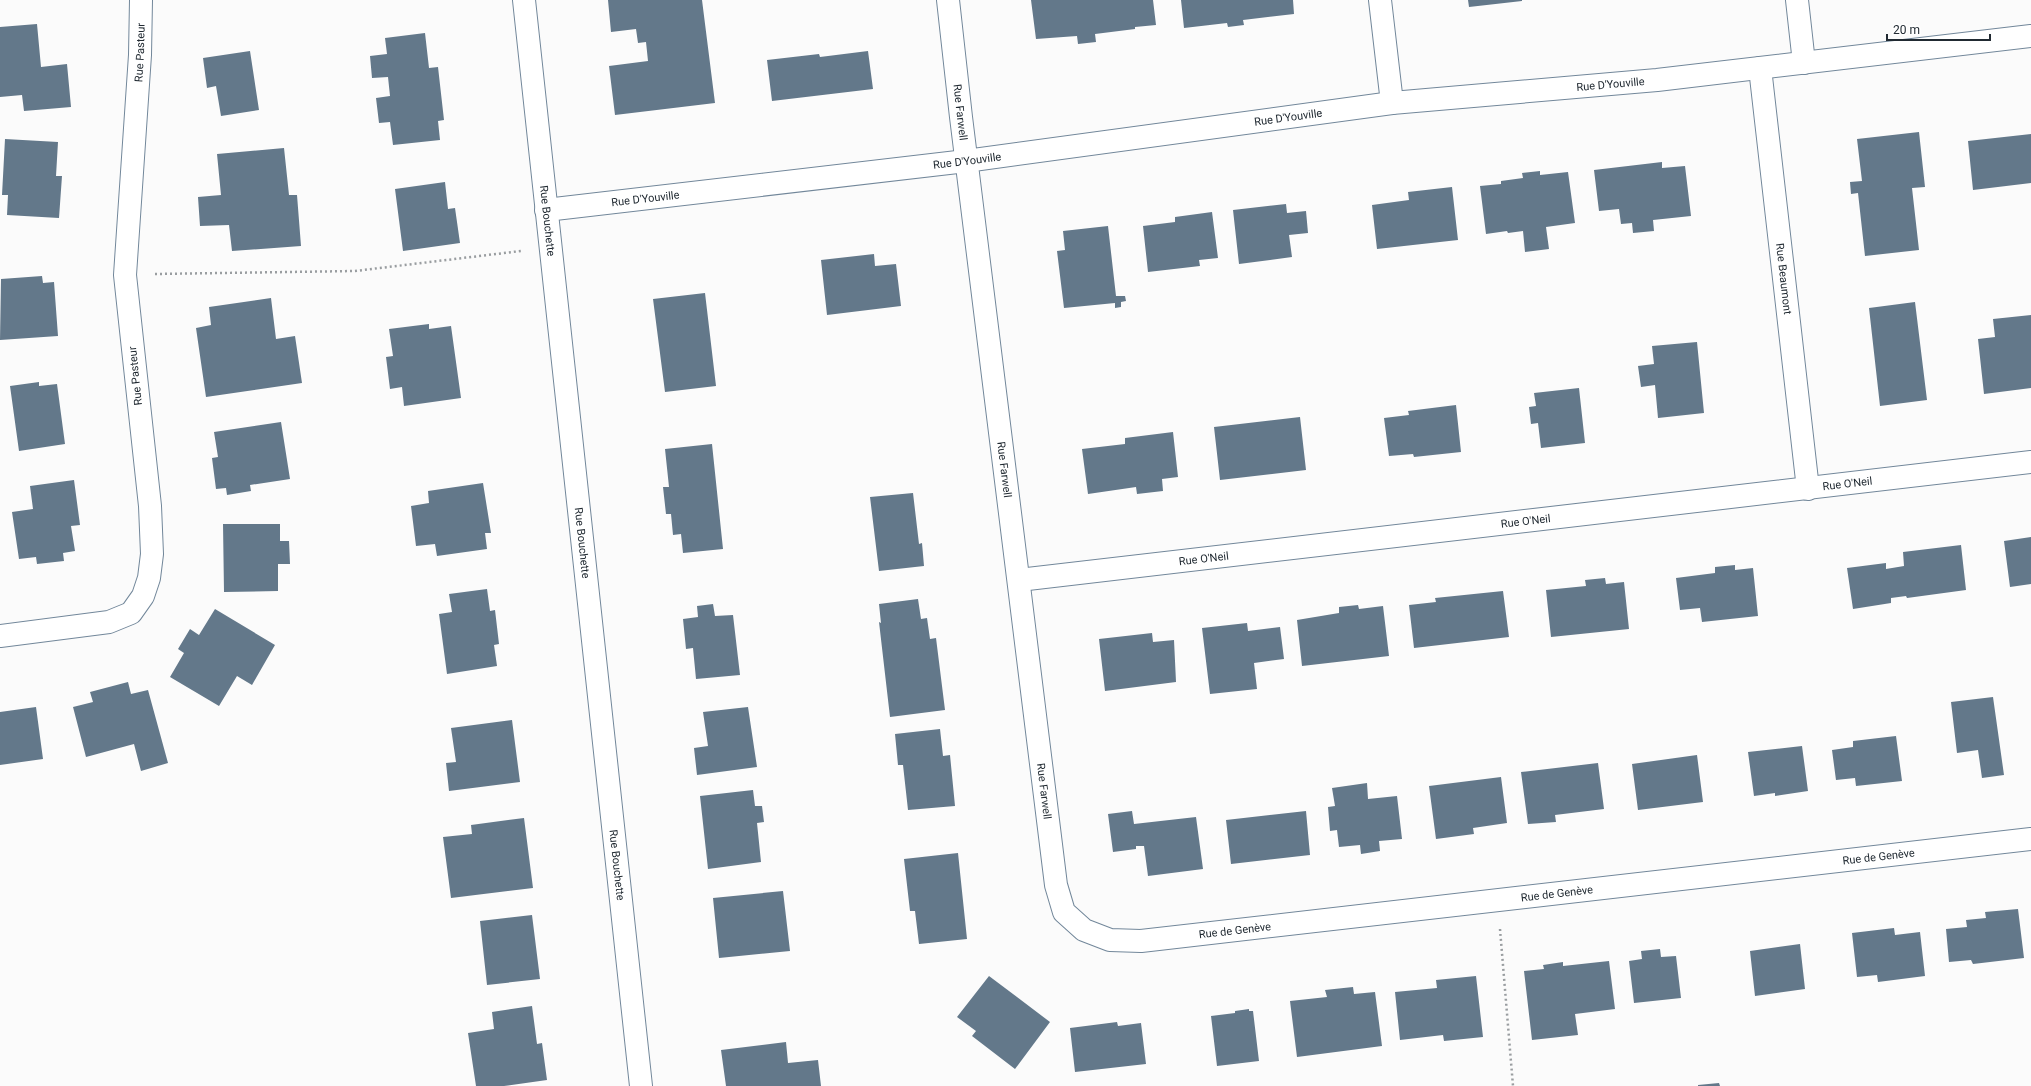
<svg xmlns="http://www.w3.org/2000/svg" width="2031" height="1086" font-family="Roboto,sans-serif">
  <style>
    .building { fill: #63788a }
    .lines { fill: none; stroke-linecap: round; stroke-linejoin: round }
    .minor-casing { stroke: #72879a; stroke-width: 24 }
    .path { stroke: #999da0; stroke-width: 2.5; stroke-dasharray: 2 3; stroke-linecap: butt }
    .minor { stroke: #fff; stroke-width: 22 }
    .labels { text-anchor: middle; stroke-width: 4; stroke-linejoin: round; paint-order: stroke }
    .street-label { font-size: 11px; fill: #212a32; stroke: #fff }
  </style>
  <rect width="100%" height="100%" fill="#fbfbfb"/>
  <path class="building" d="M608 0H702L715 103 615 115 609 66 648 61 646 42 638 43 636 29 611 32Z
    M1031 0H1153L1156 25 1135 27V29L1095 34 1096 42 1078 44 1077 36 1036 39Z
    M1181 0H1293L1294 14 1243 20 1244 25 1228 27 1227 23 1184 28Z
    M1468 0H1522V1L1469 7Z
    M37 24 41 67 67 64 71 107 24 111 22 95 0 97V27Z
    M425 33 429 68 438 67 444 120 438 121 440 140 393 145 390 122 379 123 376 98 390 96 388 77 372 78 370 56 387 54 385 38Z
    M250 51 259 110 221 116 216 86 207 88 203 58Z
    M868 51 873 89 772 101 767 60 819 54 820 57Z
    M1919 132 1925 187 1912 188 1919 250 1865 256 1858 193 1851 194 1850 182 1862 181 1857 139Z
    M2031 134V183L1973 190 1968 141Z
    M5 139 58 142 56 176H62L59 218 7 215 8 195H2Z
    M284 148 289 195H297L301 246 232 251 229 225 200 226 198 197 221 195 217 154Z
    M1662 162V168L1685 166 1691 216 1653 220 1654 231 1633 233 1632 223 1621 224 1619 209 1599 211 1594 170Z
    M1540 171V175L1568 172 1575 223 1546 227 1549 249 1525 252 1523 231 1508 233 1507 231 1486 234 1480 186 1501 184V181L1523 178 1522 173Z
    M445 182 448 209 455 208 460 243 403 251 395 189Z
    M1452 187 1458 240 1377 249 1372 205 1409 200 1408 192Z
    M1286 204 1287 213 1306 211 1308 233 1289 235 1292 257 1239 264 1233 210Z
    M1212 212 1218 258 1199 260 1200 266 1148 272 1143 226 1175 222V217Z
    M1108 226 1116 296H1125L1126 301 1121 302V307L1115 308V303L1064 308 1057 251 1065 250 1063 231Z
    M874 254 875 266 896 264 901 306 827 315 821 260Z
    M42 276 43 283 54 282 58 336 0 340 1 279Z
    M705 293 716 386 665 392 653 299Z
    M271 298 276 339 295 336 302 383 206 397 196 328 211 325 209 307Z
    M1915 302 1927 400 1880 406 1869 308Z
    M2031 315V388L1984 394 1978 339 1995 337 1993 319Z
    M429 324V329L451 326 461 398 404 406 402 387 390 389 386 357 393 356 389 329Z
    M1697 342 1704 413 1658 418 1655 385 1641 387 1638 366 1654 364 1652 346Z
    M39 382V386L57 384 65 444 19 451 10 386Z
    M1579 388 1585 443 1541 448 1538 423 1531 424 1529 407 1536 406 1534 393Z
    M1456 405 1461 452 1414 457 1413 454 1389 456 1384 418 1409 415 1408 411Z
    M1300 417 1306 470 1220 480 1214 427Z
    M281 422 290 479 250 485 251 491 227 495 226 488 216 489 212 458 218 457 214 432Z
    M1173 432 1178 477 1162 479 1163 491 1137 494 1136 487 1088 494 1082 449 1125 444V438Z
    M712 444 723 549 683 553 681 534 673 535 671 514H666L663 487H669L665 449Z
    M74 480 80 525 71 526 75 551 63 553 64 561 37 564 36 557 19 559 12 512 33 509 30 486Z
    M483 483 491 533H485L487 549 437 556 435 544 416 546 411 506 429 503 428 491Z
    M913 493 919 544 922 543 924 566 879 571 870 497Z
    M223 524H280V541H289L290 564H278V591L224 592Z
    M2031 537V584L2010 587 2004 541Z
    M1961 545 1966 590 1907 598 1906 596 1891 598V603L1853 609 1847 568 1886 563V569L1904 566 1903 552Z
    M1735 565V570L1753 568 1758 616 1702 622 1700 608 1680 610 1676 578 1715 573V567Z
    M1605 578 1606 584 1624 582 1629 629 1551 637 1546 590 1586 586 1585 580Z
    M487 589 490 611 495 610 499 644 494 645 497 666 447 674 439 614 452 612 449 594Z
    M1503 591 1509 637 1414 648 1409 605 1436 602 1435 598Z
    M918 599 921 619 927 618 930 639 936 638 945 710 890 717 879 622 881 623 879 604Z
    M713 604 715 616 733 615 740 675 696 679 693 648 686 649 683 619 698 617 697 606Z
    M1358 605 1359 609 1383 606 1389 656 1302 666 1297 620 1339 613V607Z
    M215 609 275 645 252 685 237 676 219 706 170 677 184 653 178 649 190 629 199 635Z
    M1247 623 1248 631 1280 627 1284 659 1254 663 1257 689 1210 694 1202 628Z
    M1152 633 1153 642 1174 640 1176 682 1105 691 1099 639Z
    M128 682 131 694 148 690 168 763 141 771 134 744 86 757 73 707 93 702 90 692Z
    M1993 697 2004 775 1982 778 1978 750 1957 753 1951 702Z
    M36 707 43 759 0 765V712Z
    M748 707 757 767 697 775 694 748 708 746 703 712Z
    M512 720 520 782 449 791 446 763 456 762 451 728Z
    M940 729 943 756 950 755 955 806 908 810 903 765H898L895 734Z
    M1896 736 1902 781 1856 786 1855 778 1836 780 1832 750 1853 747V741Z
    M1802 746 1808 791 1775 796V793L1754 796 1748 752Z
    M1697 755 1703 802 1638 810 1632 764Z
    M1598 763 1604 809 1555 815 1556 822 1528 824 1521 772Z
    M1501 777 1507 823 1473 828 1474 834 1436 839 1429 786Z
    M1367 783 1368 799 1397 796 1402 839 1379 841 1380 851 1361 854 1360 845 1339 847 1337 830 1330 831 1328 807 1335 806 1332 788Z
    M753 790 755 806H762L764 822 757 823 761 862 708 869 700 796Z
    M1132 811 1134 824 1196 817 1203 869 1148 876 1144 846H1136V849L1113 852 1108 814Z
    M1306 811 1310 855 1231 864 1226 820Z
    M524 818 533 888 451 898 443 837 472 834 471 825Z
    M958 853 967 939 919 944 915 911H910L904 859Z
    M783 891 790 951 719 958 713 898Z
    M2018 909 2024 958 1973 964 1971 960 1949 962 1946 929 1967 927 1966 920 1986 918 1985 912Z
    M532 915 540 979 487 985 480 921Z
    M1894 928 1895 935 1920 932 1925 976 1878 982 1877 975 1857 977 1852 933Z
    M1800 944 1805 989 1755 996 1750 951Z
    M1660 949 1661 957 1676 956 1681 998 1634 1003 1629 961 1642 959 1641 951Z
    M1609 961 1615 1009 1575 1014 1578 1035 1532 1040 1524 971 1544 969 1543 965 1563 962V966Z
    M989 976 1050 1022 1015 1069 972 1036 976 1031 957 1017Z
    M1476 976 1483 1037 1444 1041 1443 1035 1400 1040 1395 992 1437 988 1436 980Z
    M1353 987 1354 994 1375 992 1382 1046 1297 1057 1290 1001 1327 997 1325 990Z
    M532 1006 537 1044 542 1043 547 1080 504 1086H476L468 1033 494 1029 492 1012Z
    M1249 1009V1011H1253L1259 1061 1217 1066 1211 1016 1235 1013V1011Z
    M1117 1022 1118 1026 1141 1023 1146 1064 1075 1072 1070 1028Z
    M786 1042 788 1063 818 1060 821 1086H726L721 1050Z
    M1719 1083 1720 1086H1698V1085Z"/>
  <g class="lines">
    <defs>
      <g id="minor">
        <path id="s1" d="M524 0 641 1086"/>
        <path id="s2" d="M948 0 961 117 1056 885 1064 912 1084 930 1110 940 1141 941 2031 839"/>
        <path d="M1380 0 1392 103"/>
        <path d="M1797 0 1804 63"/>
        <path id="s3" d="M1760 68 1808 489"/>
        <path id="s4" d="M546 210 966 161 1392 103 1657 80 2031 36"/>
        <path id="s5" d="M1019 580 2031 462"/>
        <path id="s6" d="M0 636 109 622 131 613 143 596 149 578 152 554 150 506 125 275 140 55 141 0"/>
      </g>
    </defs>
    <use href="#minor" class="minor-casing"/>
    <path class="path" d="M155 274 355 271 521 251
      M1500 929 1513 1086"/>
    <use href="#minor" class="minor"/>
  </g>
  <g class="labels">
    <g class="street-label">
      <text dy="4" stroke="none"><textPath href="#s6" startOffset="701">Rue Pasteur</textPath></text>
      <text dy="4" stroke="none"><textPath href="#s4" startOffset="1072">Rue D'Youville</textPath></text>
      <text dy="4" stroke="none"><textPath href="#s2" startOffset="113">Rue Farwell</textPath></text>
      <text dy="4" stroke="none"><textPath href="#s4" startOffset="748">Rue D'Youville</textPath></text>
      <text dy="4" stroke="none"><textPath href="#s4" startOffset="424">Rue D'Youville</textPath></text>
      <text dy="4" stroke="none"><textPath href="#s4" startOffset="100">Rue D'Youville</textPath></text>
      <text dy="4" stroke="none"><textPath href="#s1" startOffset="222">Rue Bouchette</textPath></text>
      <text dy="4" stroke="none"><textPath href="#s3" startOffset="212">Rue Beaumont</textPath></text>
      <text transform="translate(135 376) rotate(-96)" y="4">Rue Pasteur</text>
      <text dy="4" stroke="none"><textPath href="#s2" startOffset="473">Rue Farwell</textPath></text>
      <text dy="4" stroke="none"><textPath href="#s5" startOffset="834">Rue O'Neil</textPath></text>
      <text dy="4" stroke="none"><textPath href="#s5" startOffset="510">Rue O'Neil</textPath></text>
      <text dy="4" stroke="none"><textPath href="#s1" startOffset="546">Rue Bouchette</textPath></text>
      <text dy="4" stroke="none"><textPath href="#s5" startOffset="186">Rue O'Neil</textPath></text>
      <text dy="4" stroke="none"><textPath href="#s2" startOffset="797">Rue Farwell</textPath></text>
      <text dy="4" stroke="none"><textPath href="#s2" startOffset="1748">Rue de Genève</textPath></text>
      <text dy="4" stroke="none"><textPath href="#s1" startOffset="870">Rue Bouchette</textPath></text>
      <text dy="4" stroke="none"><textPath href="#s2" startOffset="1424">Rue de Genève</textPath></text>
      <text dy="4" stroke="none"><textPath href="#s2" startOffset="1100">Rue de Genève</textPath></text>
    </g>
  </g>
  <path d="M1887 34v6h103v-6" fill="none" stroke="#212a32" stroke-width="2"/>
  <text x="1893" y="34" font-size="12" fill="#212a32" stroke="#ffffff" stroke-width="3" paint-order="stroke">20 m</text>
</svg>
